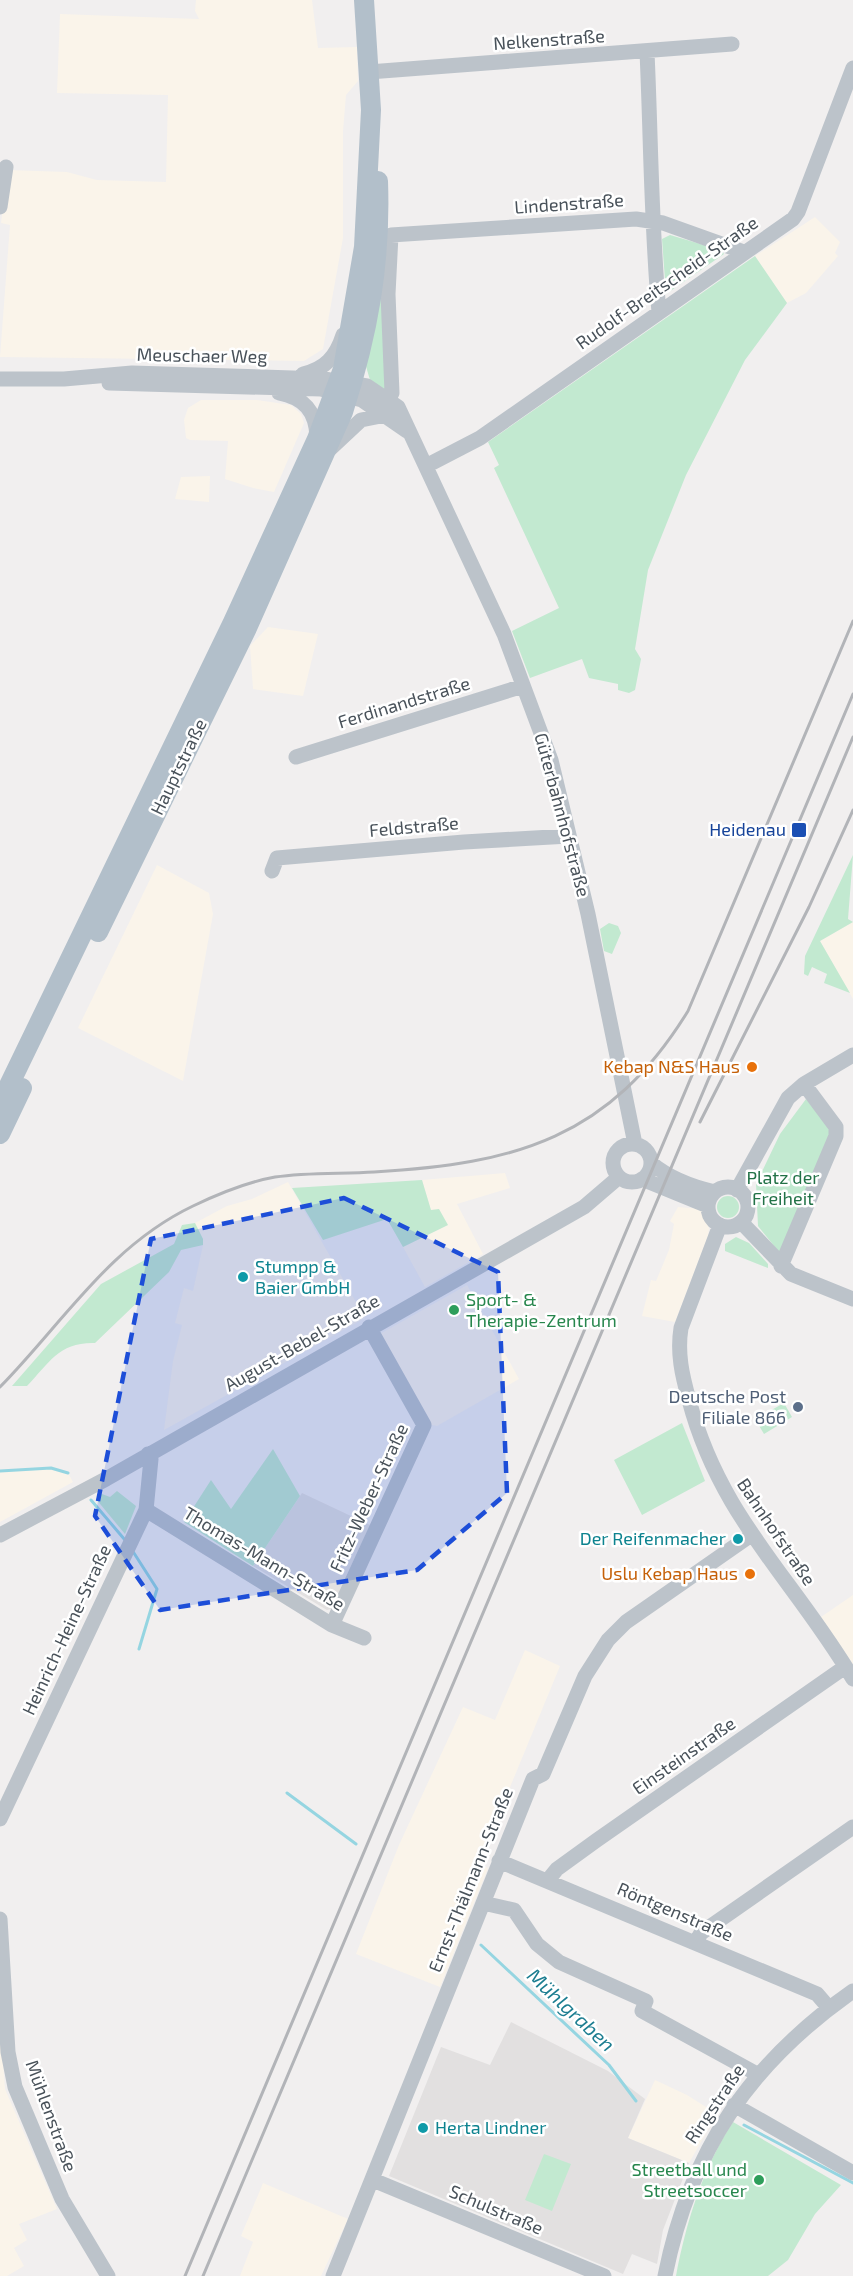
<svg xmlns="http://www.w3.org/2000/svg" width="853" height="2276" font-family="'Exo 2',sans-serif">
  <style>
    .commercial { fill: #faf4ea }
    .education { fill: #e2e0e0 }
    .green { fill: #c2e9d0 }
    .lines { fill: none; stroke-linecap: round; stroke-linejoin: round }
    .stream { stroke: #95d5e1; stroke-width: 3 }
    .minor { stroke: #bcc3ca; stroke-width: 15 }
    .major { stroke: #b2bfca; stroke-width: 20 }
    .rail { stroke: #b2b4b8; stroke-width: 3 }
    .marked { fill: #1d4ed8; fill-opacity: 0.2; stroke: #1d4ed8; stroke-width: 4.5; stroke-dasharray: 12 8; stroke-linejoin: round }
    .transit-dot { fill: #1a4fb4; stroke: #fff; stroke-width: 2 }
    .food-dot { fill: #e8710a; stroke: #fff; stroke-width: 2 }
    .culture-dot { fill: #0f9aa8; stroke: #fff; stroke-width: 2 }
    .leisure-dot { fill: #2e9e5b; stroke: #fff; stroke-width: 2 }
    .service-dot { fill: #5c6f8a; stroke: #fff; stroke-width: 2 }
    .labels { text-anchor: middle; stroke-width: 5; stroke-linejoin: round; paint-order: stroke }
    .street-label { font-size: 18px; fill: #49525a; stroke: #fff }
    .transit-label { font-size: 18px; fill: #164399; stroke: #fff; text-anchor: end }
    .food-label { font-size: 18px; fill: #c56008; stroke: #fff; text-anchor: end }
    .park-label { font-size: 18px; fill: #227247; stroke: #fff }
    .culture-label { font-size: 18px; fill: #0d838f; stroke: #fff; text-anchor: start }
    .leisure-label { font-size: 18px; fill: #27864d; stroke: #fff; text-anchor: start }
    .service-label { font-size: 18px; fill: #4e5e75; stroke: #fff; text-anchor: end }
    .water-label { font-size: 20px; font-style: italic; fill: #1d7e91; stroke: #fff }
  </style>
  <rect width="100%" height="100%" fill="#f1efef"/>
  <path class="commercial" d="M196 0H312L318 48 357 47 358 81 346 95 343 131V238L323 349 304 361 0 357 10 225 1 223 8 170 67 172 97 180 166 182 168 95 57 93 60 14 199 19 195 11Z
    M815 217 840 242 835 253 838 256 806 293 787 303 755 256Z
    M201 400H257L291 405 301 414 304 423 274 492 253 488 225 479 228 441 190 440 186 438 184 420 188 408Z
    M210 476 209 502 175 499 181 477Z
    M268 627 318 634 303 696 253 689 250 646Z
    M157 865 209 893 213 914 183 1081 78 1028Z
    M853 922V999L820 941Z
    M505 1173 510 1188 457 1204 483 1254 425 1287 403 1247 448 1225 431 1211 422 1180Z
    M288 1182 365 1318 164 1430 173 1361 182 1325 175 1323 184 1288 193 1291 203 1245V1239L195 1223 227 1206 252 1199Z
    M678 1207 701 1209 709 1228 708 1236 675 1322 642 1316 651 1280 656 1281 669 1250 674 1224 670 1221Z
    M467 1285 519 1379 437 1426 427 1424 378 1335Z
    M51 1467 68 1473 73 1482 0 1522V1470Z
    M853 1595V1664L821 1617Z
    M525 1650 560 1666 487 1843 481 1865 488 1868 440 1987 356 1954 399 1845 463 1707 495 1720Z
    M0 2020 5 2089 57 2209 19 2224 27 2240 14 2248 24 2266 7 2276H0Z
    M655 2080 687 2095 717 2114 689 2163 628 2138Z
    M263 2183 348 2219 321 2276H240L253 2242 241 2236Z"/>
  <path class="education" d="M302 1493 370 1525 331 1609 327 1610 253 1566Z
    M511 2022 608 2071 645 2099 628 2138 689 2163 663 2230 657 2264 632 2254 623 2274 389 2176 441 2047 490 2065Z"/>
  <path class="green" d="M670 235 721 250 724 254 666 294 662 239Z
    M383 250 385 390 370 380 365 363Z
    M755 256 787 303 745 360 686 475 648 570 635 649 641 659 635 690 629 693 618 690V684L589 678 582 659 530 678 512 631 559 608 494 468 499 465 488 442Z
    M853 855 848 919 853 922 820 941 850 993 824 983 827 974 812 967 808 976 804 974 805 956Z
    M609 923 618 926 621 933 612 954 604 951 600 929Z
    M806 1099 832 1128 785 1250 779 1252 758 1226 756 1184 780 1134Z
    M422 1180 431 1210 439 1209 448 1225 403 1247 387 1219 323 1240 292 1188Z
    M717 1207a11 11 0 1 1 22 0a11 11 0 1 1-22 0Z
    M195 1223 203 1239V1245L181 1250 169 1272 95 1343C59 1342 50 1362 27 1386H12L101 1284 174 1244 182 1225Z
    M736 1237 749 1243 768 1264V1268L725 1251V1244Z
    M784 1403 792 1417 764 1434 755 1419Z
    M682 1423 705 1481 642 1515 614 1460Z
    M273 1449 300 1496 253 1566 184 1522 211 1480 231 1509Z
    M117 1491 136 1506 125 1534 96 1499 102 1494 110 1497Z
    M733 2122 841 2185 815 2214 788 2260 768 2276H676C686 2223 703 2167 733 2122Z
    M544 2154 571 2164 552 2211 525 2200Z"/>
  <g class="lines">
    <path class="stream" d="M0 1471 51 1468 68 1473
      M91 1500 125 1540
      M132 1550 157 1589 139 1649
      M287 1793 356 1844
      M481 1945 609 2065 636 2101
      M744 2125 853 2183"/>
    <path class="minor" d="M647 52C651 139 651 225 659 312
      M369 72 732 44
      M0 207 6 167
      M303 374C325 369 336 357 343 335
      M0 379H64L132 373 324 379 367 386 398 407 504 634 551 760 588 914 635 1144
      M109 383 321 389 362 400 407 431
      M279 393C304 398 316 411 317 437
      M389 399 392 393 388 294 391 235 636 219 663 223 744 252
      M330 449 361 420 386 415
      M426 466 480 438 793 219 798 212 853 68
      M296 757 523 686
      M272 871 277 858 464 842 569 836
      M613 1163a19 19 0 1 1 38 0a19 19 0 1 1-38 0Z
      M651 1163C669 1178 693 1187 715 1192
      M642 1179 708 1206
      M708 1207a20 20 0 1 1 40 0a20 20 0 1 1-40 0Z
      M737 1190 788 1098 804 1084 853 1055
      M741 1222 791 1274 853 1299
      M720 1225 681 1328C677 1353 682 1375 689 1400 720 1518 794 1579 853 1679
      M781 1266 836 1136V1127L804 1084
      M146 1510 332 1625 364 1638
      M0 1535 106 1479 584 1207 619 1177
      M332 1625 424 1425 369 1327
      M0 1819 146 1510 151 1459 148 1454
      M499 1861 817 1994 829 2008
      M548 1880 557 1869 597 1840 845 1667
      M483 1903 514 1910 537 1944 559 1962 646 2001 642 2011 757 2074
      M0 1919 8 2052 15 2087 62 2199 108 2276
      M696 1942 701 1933 853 1827
      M734 2105 853 2173
      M373 2180 604 2276
      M333 2276 533 1779 543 1774 585 1676 608 1640 626 1622 751 1535
      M665 2276C690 2151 749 2064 853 1991"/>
    <path class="major" d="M98 932 247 628 343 412C368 334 381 263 378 181
      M0 1104 233 622 317 439 343 369 364 247 371 110 364 0
      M0 1134 22 1088"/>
    <path class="rail" d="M700 1122 809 907 853 810
      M0 1387C63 1323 109 1246 193 1206 218 1194 247 1182 275 1177 307 1172 342 1174 374 1172 516 1164 610 1138 688 1011L853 621
      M185 2276 853 694
      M203 2276 853 737"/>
  </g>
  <path class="marked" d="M344 1198 498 1272 507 1493 417 1570 160 1610 95 1516 151 1239Z"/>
  <rect class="transit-dot" x="791" y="822" width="16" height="16" rx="3"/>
  <g class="food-dot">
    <circle cx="752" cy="1067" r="6"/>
    <circle cx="750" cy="1574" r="6"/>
  </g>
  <g class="culture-dot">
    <circle cx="243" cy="1277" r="6"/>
    <circle cx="738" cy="1539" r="6"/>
    <circle cx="423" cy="2128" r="6"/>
  </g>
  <g class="leisure-dot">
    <circle cx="454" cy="1310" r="6"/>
    <circle cx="759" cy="2180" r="6"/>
  </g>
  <circle class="service-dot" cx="798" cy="1407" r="6"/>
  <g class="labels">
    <g class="street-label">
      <text transform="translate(549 40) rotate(-4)" y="6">Nelkenstraße</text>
      <text transform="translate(569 204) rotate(-4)" y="6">Lindenstraße</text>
      <text transform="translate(667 283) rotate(-35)" y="6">Rudolf-Breitscheid-Straße</text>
      <text transform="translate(202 356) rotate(1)" y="6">Meuschaer Weg</text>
      <text transform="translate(404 703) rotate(-17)" y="6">Ferdinandstraße</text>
      <text transform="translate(179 767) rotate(-64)" y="6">Hauptstraße</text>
      <text transform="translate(562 815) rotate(75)" y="6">Güterbahnhofstraße</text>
      <text transform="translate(414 827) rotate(-5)" y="6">Feldstraße</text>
      <text transform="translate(302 1343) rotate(-30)" y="6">August-Bebel-Straße</text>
      <text transform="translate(369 1498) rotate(-65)" y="6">Fritz-Weber-Straße</text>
      <text transform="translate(776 1532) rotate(56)" y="6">Bahnhofstraße</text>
      <text transform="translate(264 1559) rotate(31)" y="6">Thomas-Mann-Straße</text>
      <text transform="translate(67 1630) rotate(-65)" y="6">Heinrich-Heine-Straße</text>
      <text transform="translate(684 1756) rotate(-35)" y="6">Einsteinstraße</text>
      <text transform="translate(471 1880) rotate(-68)" y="6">Ernst-Thälmann-Straße</text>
      <text transform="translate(675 1912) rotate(23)" y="6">Röntgenstraße</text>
      <text transform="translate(715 2104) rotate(-56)" y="6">Ringstraße</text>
      <text transform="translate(51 2116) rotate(70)" y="6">Mühlenstraße</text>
      <text transform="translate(496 2210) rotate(23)" y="6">Schulstraße</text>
    </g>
    <g class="transit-label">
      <text x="786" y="836">Heidenau</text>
    </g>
    <g class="food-label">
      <text x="740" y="1073">Kebap N&amp;S Haus</text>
      <text x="738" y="1580">Uslu Kebap Haus</text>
    </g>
    <g class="park-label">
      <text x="783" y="1184">Platz der<tspan x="783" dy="21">Freiheit</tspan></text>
    </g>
    <g class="culture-label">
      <text x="255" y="1273">Stumpp &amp;<tspan x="255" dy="21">Baier GmbH</tspan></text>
      <text x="726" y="1545" text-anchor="end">Der Reifenmacher</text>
      <text x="435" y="2134">Herta Lindner</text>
    </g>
    <g class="leisure-label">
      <text x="466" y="1306">Sport- &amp;<tspan x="466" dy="21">Therapie-Zentrum</tspan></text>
      <text x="747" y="2176" text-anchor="end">Streetball und<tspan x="747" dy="21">Streetsoccer</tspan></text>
    </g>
    <g class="service-label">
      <text x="786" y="1403">Deutsche Post<tspan x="786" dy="21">Filiale 866</tspan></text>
    </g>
    <g class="water-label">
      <text transform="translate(571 2010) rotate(43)" y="7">Mühlgraben</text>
    </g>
  </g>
</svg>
